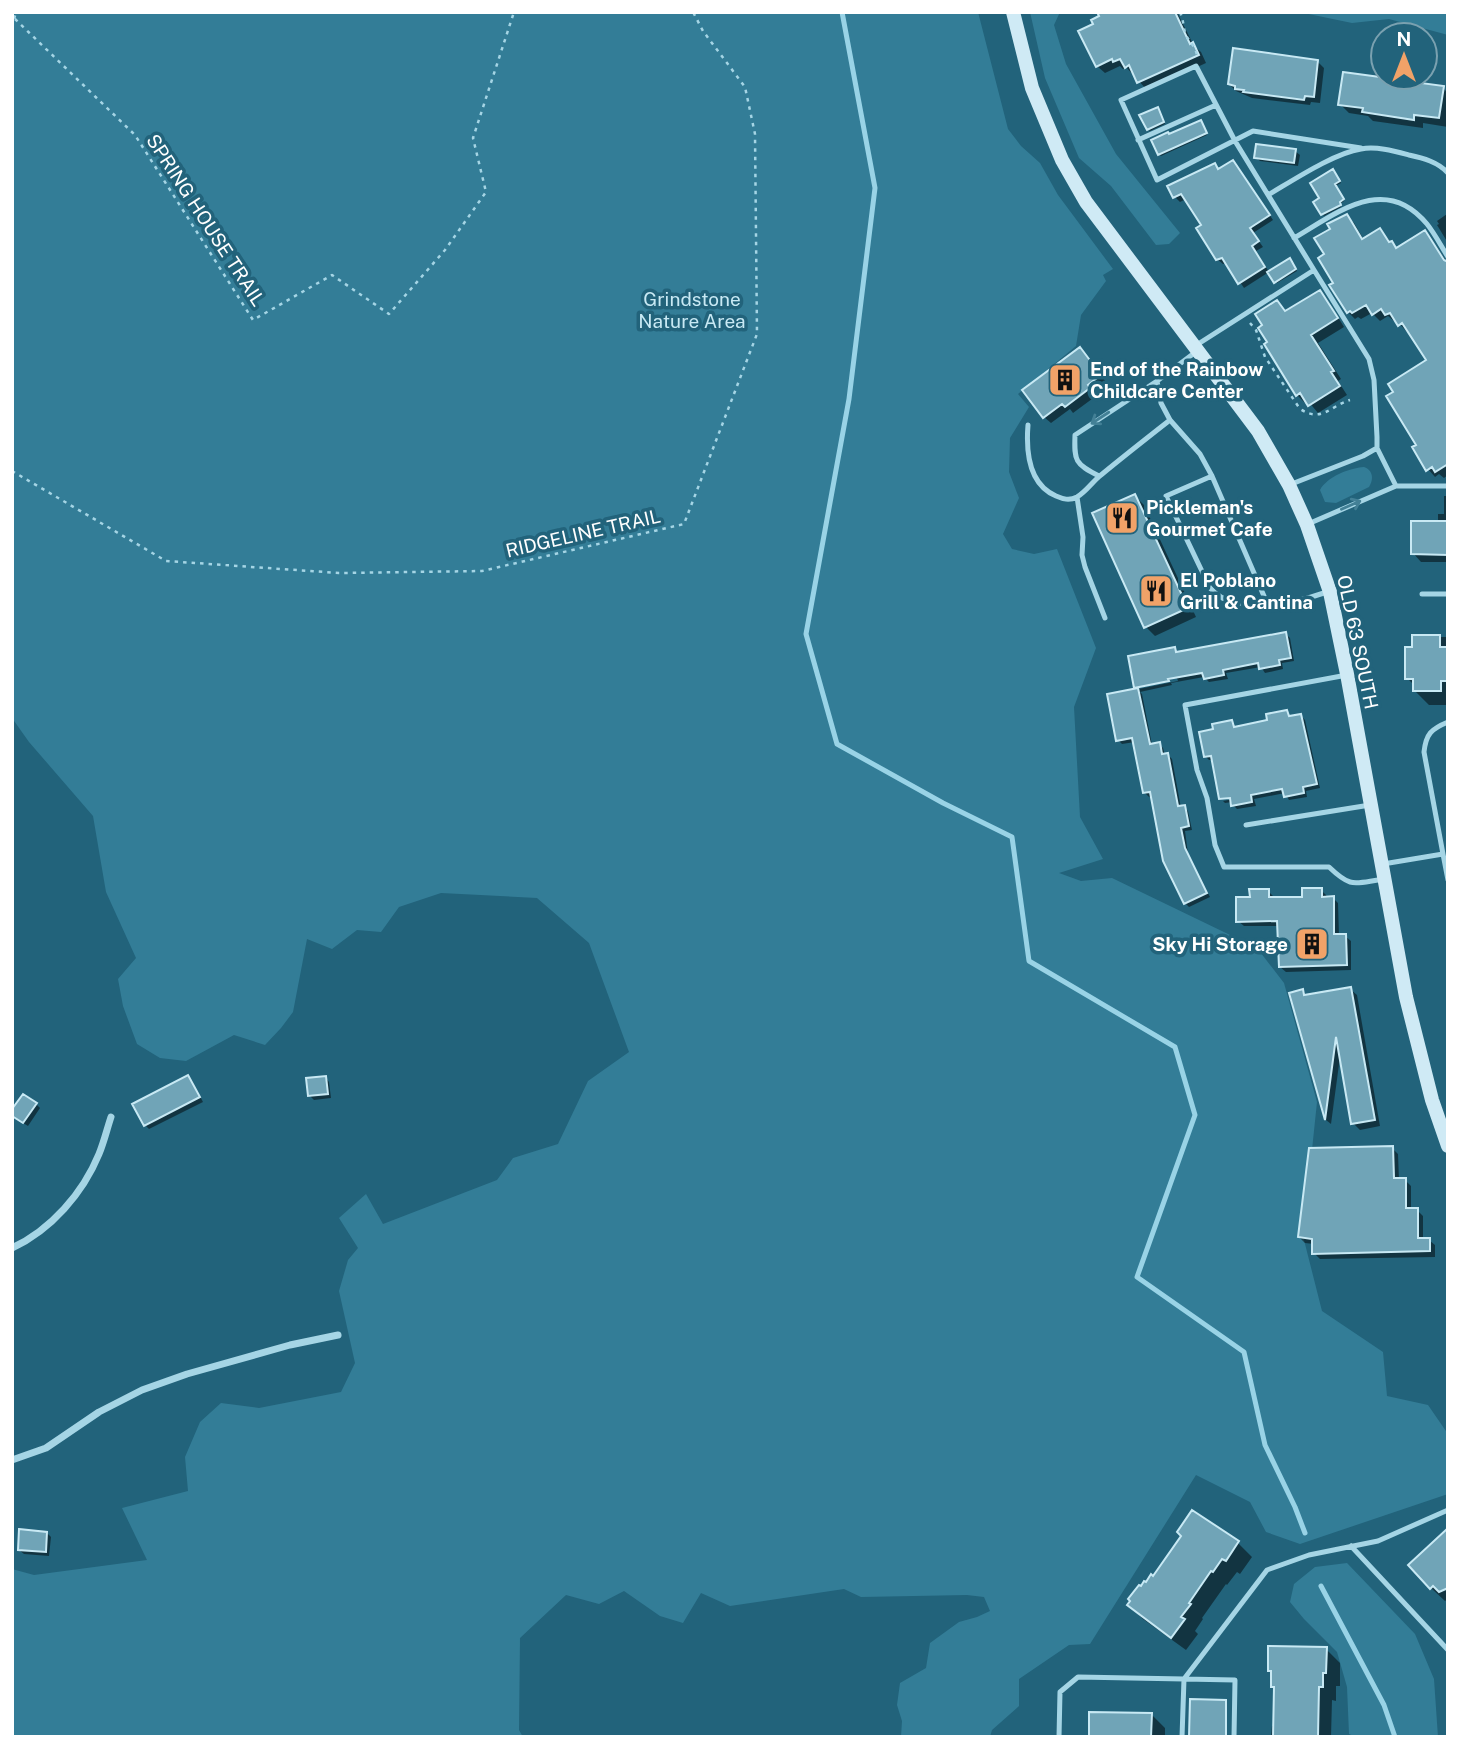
<svg xmlns="http://www.w3.org/2000/svg" width="1460" height="1749" font-family="'Public Sans',sans-serif">
  <style>
    .green { fill: #337d97 }
    .shadow { fill: #0007 }
    .lines { fill: none; stroke-linecap: round; stroke-linejoin: round }
    .stream { stroke: #99d3e6; stroke-width: 5 }
    .building { fill: #70a4b7; stroke: #c8e9f4; stroke-width: 2 }
    .path { stroke: #a5d5e5; stroke-width: 2.5; stroke-dasharray: 3.5 5; stroke-linecap: butt }
    .lane { stroke: #a5d5e5; stroke-width: 5 }
    .street { stroke: #a5d5e5; stroke-width: 7 }
    .secondary { stroke: #cfeaf5; stroke-width: 14 }
    .oneway { stroke: #438096 }
    .labels { text-anchor: middle; stroke-width: 7; stroke-linejoin: round; paint-order: stroke }
    .street-label { font-size: 19px; fill: #fff; stroke: #22637b }
    .park-label { font-size: 19px; fill: #c8e9f4; stroke: #22637b }
    .poi-label { font-size: 19px; font-weight: bold; fill: #fff; stroke: #22637b; text-anchor: start }
  </style>
  <rect width="100%" height="100%" fill="#22637b"/>
  <path class="green" d="M12 12H978L1008 129 1021 146 1040 163 1058 195 1113 269 1103 275 1106 281 1081 315 1076 346 1018 394 1029 407 1010 438 1009 472 1019 498 1003 534 1012 549 1034 554 1057 549 1096 648 1074 707 1080 817 1103 859 1059 873 1081 881 1112 878 1257 948 1284 983 1317 1102 1303 1236 1322 1311 1383 1352 1387 1396 1428 1405 1448 1434V1494L1300 1544 1266 1532 1250 1502 1196 1475 1090 1644 1069 1645 1019 1679V1706L992 1730 990 1737H901L902 1721 897 1705 900 1683 926 1668 930 1643 959 1622 977 1617 990 1611 984 1597 967 1595 861 1597 844 1589 730 1606 701 1593 683 1623 660 1616 624 1591 599 1604 566 1595 520 1638 519 1730 523 1737H339L332 1735 313 1737H12V1569L34 1575 147 1560 122 1508 188 1491 185 1457 200 1422 221 1403 259 1408 341 1392 355 1363 339 1291 348 1260 358 1248 339 1218 366 1194 383 1224 497 1180 513 1158 558 1144 588 1081 629 1052 589 943 537 898 441 893 399 907 381 932 357 930 332 949 307 939 293 1012 281 1028 265 1045 234 1035 186 1061 160 1058 137 1044 123 1006 118 979 136 958 106 892 93 816 29 742 12 718Z
    M1030 12H1060L1054 25 1066 64 1116 154 1180 233 1169 244 1156 245 1111 186 1079 158 1045 78Z
    M1299 12H1448V35L1389 19 1352 23Z
    M1364 467C1373 470 1374 479 1369 487L1336 503 1325 502 1320 490C1327 477 1349 468 1364 467Z
    M1347 1563 1415 1634 1434 1679 1438 1737H1356L1349 1734 1347 1687 1337 1652 1304 1619 1290 1602 1294 1584 1315 1567Z"/>
  <path class="shadow" d="M1112 12H1177L1194 46 1201 52 1206 63 1147 90 1126 67 1123 69 1120 66 1105 73 1097 66 1095 25Z
    M1318 62 1324 68 1320 103 1311 102 1310 105 1252 98 1236 91 1229 84Z
    M1376 73 1383 74V77L1413 78 1420 85 1443 88 1448 93V127L1423 123V128L1373 121 1368 116 1349 113 1340 104 1375 78Z
    M1159 111 1165 124 1150 131 1148 129Z
    M1202 124 1207 135 1161 156 1159 154 1170 136Z
    M1295 151 1300 155 1298 166 1260 161 1256 157Z
    M1233 162 1238 167 1273 220 1253 233 1263 247 1256 251 1269 272 1289 260 1297 271 1277 283 1269 272 1244 288 1227 263 1223 264 1217 259 1198 229 1203 226 1186 199 1180 202 1175 197 1170 186 1215 165 1220 170Z
    M1334 173 1341 183 1335 186 1344 201 1340 204 1341 207 1324 216 1315 202 1321 198Z
    M1447 214 1448 215V243L1437 225 1439 224 1437 221Z
    M1346 216 1354 223 1364 240 1380 231 1398 249 1425 233 1432 240 1448 264V475L1444 478 1439 474 1435 477 1428 469 1419 445 1429 361 1409 330 1407 332 1396 320 1394 321 1388 316 1380 321 1372 313 1361 319 1358 317 1355 319 1348 312 1336 283 1326 254 1332 230Z
    M1320 293 1328 301 1344 327 1318 343 1341 379 1338 381 1347 395 1318 413 1308 401 1305 403 1297 395 1266 344 1269 342 1277 302 1287 312Z
    M1086 356 1106 382 1093 392 1096 396 1073 413 1070 409 1051 423 1044 417Z
    M1135 496 1144 505 1196 617 1155 636 1146 627Z
    M1444 496H1448V562H1421L1413 553 1438 523V514H1444Z
    M1285 633 1290 638 1294 661 1282 663 1283 669 1265 673 1261 667 1226 673 1228 679 1209 682 1204 677 1171 683 1172 685 1140 692 1142 694 1152 745 1159 744 1163 748 1165 755H1168L1172 759 1181 808 1184 807 1188 811 1192 830 1185 831 1188 854 1210 897 1189 907 1185 903 1164 861 1152 796 1149 797 1145 793 1135 742 1122 744 1118 740 1109 695 1178 681 1177 678 1136 686V688L1130 657 1174 649 1178 653Z
    M1414 637H1448V705H1429L1415 691V686L1407 678 1414 649Z
    M1287 712 1291 716H1301L1305 720 1320 788 1306 791 1307 797 1289 800 1285 793 1254 799 1256 806 1237 809 1233 805 1232 802 1225 803 1223 801 1239 798 1222 797 1221 799 1214 760H1209L1205 756 1215 731 1232 722 1236 728 1269 721Z
    M1321 890 1326 895 1327 898H1333L1338 903 1339 936H1345L1351 941V970L1286 972 1280 967 1279 926H1244L1238 921 1251 899 1268 891 1273 896V899L1304 898Z
    M1350 989 1357 995 1380 1126 1360 1130 1353 1123 1340 1057 1331 1124 1326 1120 1292 994 1302 991 1308 996Z
    M188 1077 192 1081 203 1102 149 1129 145 1125Z
    M325 1077 329 1082 331 1098 314 1100 310 1096Z
    M36 1104 40 1108 28 1126 15 1118Z
    M1392 1148 1398 1154 1399 1180H1405L1411 1186V1210H1417L1423 1216V1240H1429L1435 1245V1257L1320 1259 1314 1253V1244L1305 1243 1299 1237Z
    M1192 1512 1238 1543 1252 1557 1240 1574 1237 1572 1227 1585 1226 1584 1202 1618 1203 1619 1195 1631 1198 1634 1186 1650 1143 1619 1129 1605 1154 1579 1183 1536Z
    M1448 1530V1599L1445 1601 1431 1588Z
    M47 1533 51 1537 49 1556 24 1554 19 1550Z
    M1326 1649 1340 1663V1686H1336V1701L1332 1700 1331 1737H1271L1272 1726H1275L1276 1689 1273 1686V1674L1269 1670Z
    M1226 1702 1227 1704 1226 1737H1191Z
    M1151 1714 1165 1728V1737H1091Z"/>
  <g class="lines">
    <path class="stream" d="M842 12 875 188 849 399 806 634 837 744 943 803 1012 837 1029 961 1175 1047 1195 1115 1137 1277 1244 1352 1265 1445 1295 1507 1305 1533
      M1321 1586 1384 1705 1395 1737"/>
  </g>
  <path class="building" d="M1097 12H1175L1190 44 1193 42 1199 55 1137 83 1129 65 1125 68 1120 59 1113 62 1112 59 1096 67 1078 31 1093 24 1091 20 1099 16Z
    M1233 48 1318 60 1314 97 1305 96 1304 100 1243 92 1244 90 1235 89V86L1228 84Z
    M1343 72 1380 77H1414L1413 82 1444 86 1439 118 1414 115V120L1362 112 1363 108 1338 105Z
    M1158 107 1164 122 1147 130 1139 115Z
    M1201 120 1207 133 1158 155 1151 140 1168 132 1169 134Z
    M1256 144 1296 149 1294 163 1254 158Z
    M1233 160 1270 215 1250 228 1259 241 1252 246 1265 267 1238 284 1222 258 1216 260 1196 228 1201 225 1181 194 1173 198 1167 186 1215 163 1218 169Z
    M1333 169 1340 181 1335 184 1344 199 1340 202 1341 205 1321 215 1313 202 1319 198 1310 183Z
    M1347 214 1362 239 1380 228 1389 242 1392 241 1396 248 1425 230 1444 260 1448 262V464L1435 472 1432 467 1426 471 1412 447 1416 445 1386 396 1393 392 1388 384 1426 360 1402 323 1398 326 1390 313 1385 315 1381 309 1372 315 1366 305 1352 313 1350 311 1347 313 1329 285 1333 283 1318 258 1324 254 1314 238 1330 229 1327 224Z
    M1290 258 1296 269 1274 283 1267 272Z
    M1320 290 1338 318 1311 335 1334 371 1331 372 1340 386 1308 406 1300 393 1296 396 1264 344 1267 342 1258 328 1262 325 1255 314 1277 300 1285 311Z
    M1080 347 1101 375 1088 385 1090 388 1065 407 1062 404 1043 418 1022 390Z
    M1135 494 1188 608 1144 628 1092 513Z
    M1411 521H1448V555L1411 554Z
    M1286 632 1291 658 1279 660 1280 665 1259 669 1258 663 1223 670 1224 675 1204 679 1202 673 1168 679 1169 681 1134 688 1128 656 1175 647 1176 652Z
    M1412 635H1440V647H1448V681H1441V691H1413V679H1405V647H1412Z
    M1138 688 1150 744 1160 742 1162 754 1168 753 1178 806 1185 805 1189 826 1181 828 1185 848 1207 893 1184 904 1163 861 1150 792 1143 793 1132 738 1116 741 1107 694Z
    M1287 710 1289 716 1301 714 1317 784 1303 787 1304 793 1284 797 1282 789 1251 795 1252 802 1231 806 1230 798 1219 799 1211 756 1204 757 1199 732 1213 729 1212 724 1232 720 1234 727 1267 720 1266 714Z
    M1302 888H1322V897L1334 896V934H1346L1347 965 1279 967 1277 921 1236 922V897H1250L1249 889H1269V897H1302Z
    M1351 987 1375 1120 1351 1124 1336 1037 1325 1120 1289 993 1303 989 1304 995Z
    M188 1075 200 1097 144 1126 132 1104Z
    M326 1076 328 1094 308 1096 306 1078Z
    M23 1094 37 1103 23 1123 12 1116V1109Z
    M1393 1146 1394 1178H1406V1208H1418V1238H1430V1251L1312 1254V1239L1298 1237 1309 1148Z
    M1192 1510 1239 1541 1226 1561 1222 1559 1213 1572 1211 1571 1189 1603 1191 1604 1181 1617 1185 1619 1171 1638 1127 1605 1130 1601 1128 1599 1139 1585 1141 1586 1144 1581 1146 1582 1151 1574 1153 1576 1181 1536 1177 1532Z
    M1448 1528V1588L1439 1592 1433 1586 1430 1589 1408 1565Z
    M19 1529 47 1532 46 1552 18 1550Z
    M1268 1646 1327 1647 1326 1673H1323V1687H1319L1318 1737H1273L1274 1687H1271V1671H1268Z
    M1190 1699 1226 1700V1737H1189Z
    M1089 1712 1152 1713 1151 1737H1089Z"/>
  <g class="lines">
    <path class="path" d="M1180 12C1184 21 1183 28 1186 35 1190 43 1196 47 1197 56
      M15 19 135 135 253 320 332 275 389 314 445 250 486 192 473 138 514 12
      M12 27 16 12
      M1250 323 1256 330 1265 357 1300 409C1322 423 1330 406 1350 400
      M12 471 166 561 339 573 482 571 684 524 757 334 755 134 745 87 703 31 693 12"/>
    <path class="lane" d="M1138 140 1216 105
      M1268 195C1292 181 1334 153 1361 149 1376 146 1394 151 1409 155 1423 158 1438 162 1448 173
      M1294 238C1337 213 1385 173 1427 224 1435 234 1441 246 1448 257
      M1314 270 1369 359 1374 380 1377 437V448L1396 486
      M1195 346 1314 270 1235 141 1196 66 1121 100 1157 180 1253 131 1361 148
      M1197 351 1157 381 1161 403 1170 420 1200 454 1212 476 1267 603 1305 599 1327 592
      M1028 425C1026 450 1028 484 1056 496 1063 499 1069 501 1077 497 1086 492 1093 481 1101 475 1124 456 1147 438 1170 420
      M1099 476C1075 464 1074 461 1075 435L1157 381
      M1212 476 1166 496 1210 588C1226 606 1245 604 1267 603
      M1289 485 1363 456 1377 448
      M1077 497 1083 537 1082 555 1085 567 1105 618
      M1308 524 1396 486H1448
      M1422 594H1448
      M1347 675 1185 705 1197 770 1207 798 1215 845 1224 867H1329C1352 889 1354 883 1384 879
      M1246 825 1370 805
      M1443 854 1424 752C1426 734 1431 729 1448 722
      M1383 864 1443 854 1448 880
      M1351 1546 1448 1650
      M1059 1737 1060 1692 1078 1677 1184 1679 1267 1570 1309 1555 1378 1541 1448 1510
      M1182 1737 1184 1679 1235 1680 1234 1737"/>
    <path class="street" d="M12 1248C51 1230 83 1193 99 1154 104 1142 107 1129 111 1117
      M12 1460 46 1448 99 1412 142 1390 187 1374 290 1345 338 1335"/>
    <path class="secondary" d="M1013 12 1032 88 1062 160 1086 202 1258 431 1289 485 1307 525 1330 592 1347 674 1406 997 1432 1100 1448 1146"/>
  </g>
  <defs><path id="oneway-shaft" d="M-6 0H5M1.5-3L5.5 0L1.5 3" fill="none" stroke-width="1.6" stroke-linecap="round" stroke-linejoin="round" transform="scale(1.75)"/></defs>
  <g class="oneway">
    <use href="#oneway-shaft" transform="translate(1100 418) rotate(147)"/>
    <use href="#oneway-shaft" transform="translate(1351 505) rotate(-24)"/>
  </g>
  <defs>
    <symbol id="building-square" viewBox="-11 -11 22 22"><rect x="-9" y="-9" width="18" height="18" rx="4" fill="#f1a268" stroke="#22637b"/><path d="M-4-6H4V6H1V3H-1V6H-4ZM-2.5-4.3h1.7v1.8h-1.7ZM.8-4.3h1.7v1.8H.8ZM-2.5-1h1.7V.8h-1.7ZM.8-1h1.7V.8H.8Z" fill="#111"/></symbol>
    <symbol id="restaurant-square" viewBox="-11 -11 22 22"><rect x="-9" y="-9" width="18" height="18" rx="4" fill="#f1a268" stroke="#22637b"/><path d="M-5-6h1v4h1v-4h1v4h1v-4h1v5L-1.5 .5V6h-2V.5L-5-1ZM5-6V6H3V1.5H1.5Q1.5-4 5-6Z" fill="#111"/></symbol>
  </defs>
  <g fill-rule="evenodd">
    <use href="#building-square" x="1046" y="361" width="38" height="38"/>
    <use href="#restaurant-square" x="1103" y="499" width="38" height="38"/>
    <use href="#restaurant-square" x="1137" y="572" width="38" height="38"/>
    <use href="#building-square" x="1293" y="925" width="38" height="38"/>
  </g>
  <g class="labels">
    <g class="street-label">
      <text transform="translate(206 220) rotate(57)" y="7">SPRING HOUSE TRAIL</text>
      <text transform="translate(583 533) rotate(-13)" y="7">RIDGELINE TRAIL</text>
      <text transform="translate(1358 642) rotate(78)" y="7">OLD 63 SOUTH</text>
    </g>
    <g class="park-label">
      <text x="692" y="306">Grindstone<tspan x="692" dy="22">Nature Area</tspan></text>
    </g>
    <g class="poi-label">
      <text x="1090" y="376">End of the Rainbow<tspan x="1090" dy="22">Childcare Center</tspan></text>
      <text x="1146" y="514">Pickleman's<tspan x="1146" dy="22">Gourmet Cafe</tspan></text>
      <text x="1180" y="587">El Poblano<tspan x="1180" dy="22">Grill &amp; Cantina</tspan></text>
      <text x="1288" y="951" text-anchor="end">Sky Hi Storage</text>
    </g>
  </g>
  <rect width="1460" height="1749" fill="none" stroke="#ffffff" stroke-width="28"/>
  <g transform="translate(1404 56)"><circle r="33" fill="#22637b" stroke="#7aa1b0" stroke-width="2"/>
  <path d="M0-5L12 26L0 18L-12 26Z" fill="#f1a268"/>
  <text y="-10" font-size="19" font-weight="bold" text-anchor="middle" fill="#ffffff">N</text>
  </g>
</svg>
